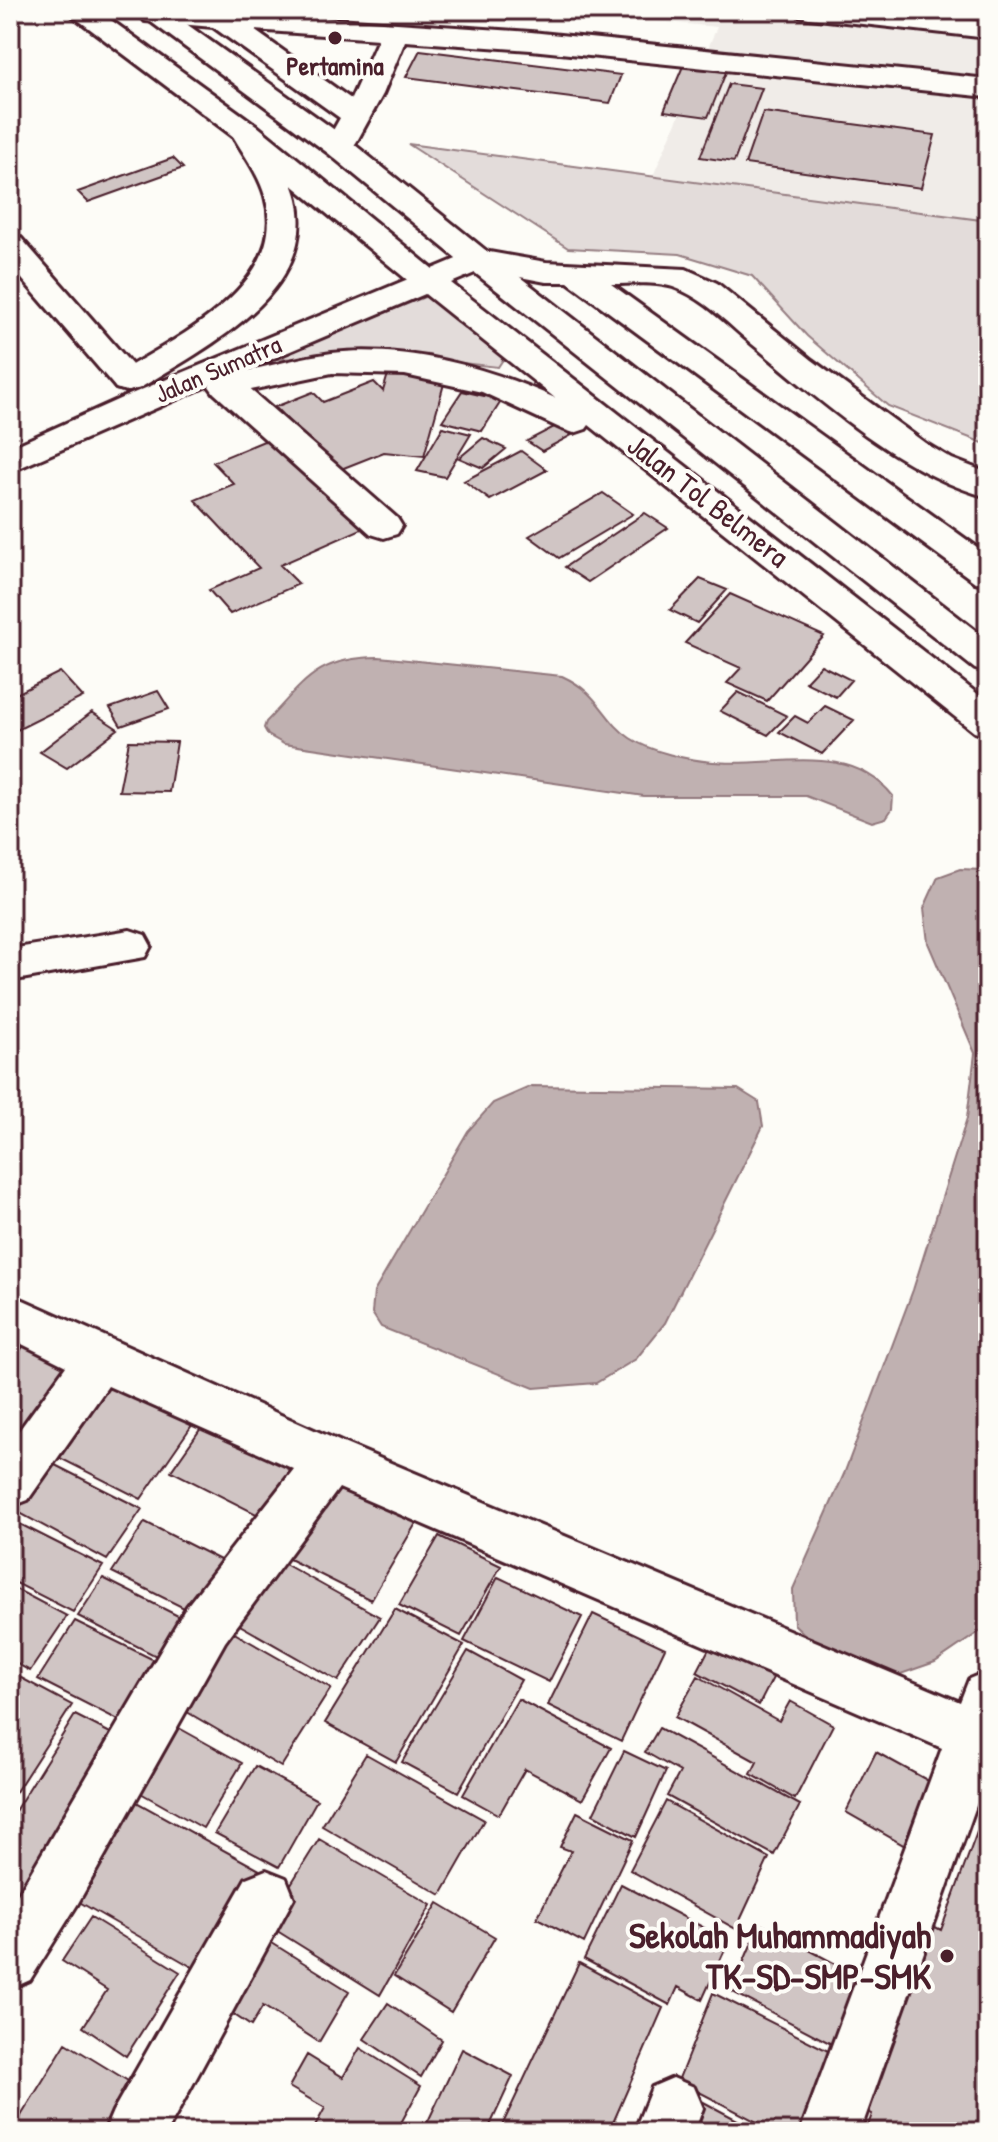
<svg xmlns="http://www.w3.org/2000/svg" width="998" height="2142" font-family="'Patrick Hand',sans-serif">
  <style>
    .built { fill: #f0ece8 }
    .green { fill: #e3dcda; stroke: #967e82; stroke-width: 2 }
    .water { fill: #c0b1b1; stroke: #91777b; stroke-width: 2 }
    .building { fill: #d0c5c4; stroke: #4a1f2b; stroke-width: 2 }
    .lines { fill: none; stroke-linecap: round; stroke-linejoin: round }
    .minor-casing { stroke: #4a1f2b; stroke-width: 6 }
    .major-casing { stroke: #4a1f2b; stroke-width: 6 }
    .highway-casing { stroke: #4a1f2b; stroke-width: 6 }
    .minor { fill: #fdfcf7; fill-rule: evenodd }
    .major { fill: #fdfcf7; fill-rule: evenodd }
    .highway { fill: #fdfcf7; fill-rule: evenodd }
    .poi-dot { fill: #4a1f2b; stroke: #fdfcf7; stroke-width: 3 }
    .labels { text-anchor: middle; stroke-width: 8; stroke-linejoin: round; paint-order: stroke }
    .far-poi-label { font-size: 26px; font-weight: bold; fill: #4a1f2b; stroke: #fdfcf7 }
    .far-street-label { font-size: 26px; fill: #4a1f2b; stroke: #fdfcf7 }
    .street-label { font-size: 30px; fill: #4a1f2b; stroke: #fdfcf7 }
    .near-poi-label { font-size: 36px; font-weight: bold; fill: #4a1f2b; stroke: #fdfcf7; text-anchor: end }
  </style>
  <rect width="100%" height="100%" fill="#fdfcf7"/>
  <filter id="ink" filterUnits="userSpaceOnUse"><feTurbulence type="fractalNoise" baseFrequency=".0125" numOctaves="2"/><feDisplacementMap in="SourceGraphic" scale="16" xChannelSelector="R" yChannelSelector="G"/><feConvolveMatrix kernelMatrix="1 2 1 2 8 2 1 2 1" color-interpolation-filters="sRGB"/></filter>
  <g filter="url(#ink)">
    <path class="built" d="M541 10H988V221L653 176 717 27Z"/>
    <path class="green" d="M408 144 988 221V445L888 406 807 336 752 276 680 254 568 248Z
      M432 294 506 355 498 367 398 356 269 359Z"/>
    <path class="water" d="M379 657 562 676C600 693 603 720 630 738 651 752 688 760 713 762 776 768 848 740 893 796L892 809 886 818 872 822 806 796H644L284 744 268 735 264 728 266 722C306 680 316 658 379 657Z
      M960 869 983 870 988 874V1621L982 1630 935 1662 895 1676 823 1652 794 1624 793 1589 844 1474 913 1290 967 1118 975 1053 928 943 924 908 938 877Z
      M532 1086 738 1089 759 1102 763 1126 665 1323 636 1359 596 1383 534 1388 381 1327 372 1313 374 1292 468 1131 493 1103Z"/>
    <path class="building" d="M420 50 621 75 610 103 406 77Z
      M683 66 726 72 708 117 664 111Z
      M729 84 762 88 734 162 700 157Z
      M763 112 935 135 921 188 745 164Z
      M173 158 183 168 88 202 78 192Z
      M388 374 445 380 424 456 384 452 336 471 275 407 313 392 323 402 374 382 383 391Z
      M462 391 502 400 482 431 442 421Z
      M558 425 572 435 542 451 527 441Z
      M443 427 471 434 445 477 417 471Z
      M276 436 366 527 280 565 299 584 230 614 209 590 259 568 195 500 234 484 213 462Z
      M483 438 506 449 483 468 459 458Z
      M521 451 547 470 490 500 464 481Z
      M603 493 633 514 559 558 529 536Z
      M645 513 668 528 588 582 565 567Z
      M700 579 727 590 697 623 670 610Z
      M730 594 824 636 767 701 727 683 741 668 685 643Z
      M821 665 851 680 836 697 805 682Z
      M60 672 83 697 13 732 10 729V697Z
      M158 691 169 709 121 726 110 708Z
      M738 692 787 716 768 735 720 711Z
      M825 706 854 720 822 754 779 732 795 716 808 723Z
      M92 712 118 729 67 768 40 752Z
      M129 741 177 742 169 792 119 791Z
      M24 1345 81 1369 28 1449 10 1441V1366Z
      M102 1371 197 1418 141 1499 44 1450Z
      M206 1421 305 1470 272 1522 171 1471Z
      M51 1463 142 1509 107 1560 16 1511Z
      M334 1479 418 1520 371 1600 285 1557Z
      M10 1519 103 1566 73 1612 10 1580Z
      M145 1522 228 1564 196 1614 112 1572Z
      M439 1536 501 1566 461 1636 399 1605Z
      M274 1558 380 1617 338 1681 231 1620Z
      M498 1577 582 1617 549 1682 464 1641Z
      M103 1578 188 1621 164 1660 78 1616Z
      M10 1586 67 1616 30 1671 10 1660Z
      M395 1609 464 1645 396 1762 325 1723Z
      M593 1614 665 1648 621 1741 548 1705Z
      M75 1621 164 1665 128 1725 38 1679Z
      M222 1626 331 1688 281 1767 170 1702Z
      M716 1635 778 1668 759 1705 697 1672Z
      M468 1651 521 1680 458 1792 402 1762Z
      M10 1672 72 1705 10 1801Z
      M698 1676 779 1721 790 1701 833 1725 795 1799 751 1774 757 1762 675 1717Z
      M518 1699 611 1748 582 1800 525 1769 499 1815 463 1795Z
      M75 1715 128 1742 29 1908 10 1898V1819Z
      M161 1718 242 1763 203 1828 121 1782Z
      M659 1728 800 1805 774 1855 667 1796 680 1772 645 1752Z
      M624 1751 666 1771 636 1837 593 1814Z
      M876 1752 936 1785 907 1847 846 1812Z
      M366 1754 484 1820 441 1895 322 1826Z
      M255 1766 317 1800 279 1867 215 1833Z
      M124 1795 265 1873 206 1975 62 1892Z
      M666 1801 769 1858 736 1929 630 1870Z
      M988 1802V2120L984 2132H866L872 2114 848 2101 918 1918 941 1930Z
      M577 1812 633 1840 584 1943 537 1918 571 1851 560 1847Z
      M319 1839 431 1905 380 1995 266 1924Z
      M621 1884 729 1941 702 2000 678 1987 670 2005 584 1959Z
      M438 1903 495 1937 451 2012 394 1976Z
      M91 1917 180 1972 126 2056 83 2027 107 1990 62 1961Z
      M760 1924 866 1980 839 2048 731 1991Z
      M264 1938 349 1991 319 2042 263 2006 251 2026 221 2006Z
      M579 1963 663 2008 609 2132H499Z
      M713 1993 848 2061 822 2132H776L678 2081Z
      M388 2003 442 2040 421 2077 364 2039Z
      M66 2043 138 2087 111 2132H11Z
      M360 2048 421 2086 396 2132H312L325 2108 289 2087 307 2055 343 2077Z
      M462 2049 513 2076 487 2132H423Z
      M696 2098 760 2132H682Z"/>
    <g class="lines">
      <defs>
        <path id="minor" d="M144 10H204L531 32 988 79V97L531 50 405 41 383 94 357 141 353 147 342 150 331 147 327 141 340 118 213 27 145 21 141 15ZM254 30 378 39 351 99Z
          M795 10H884L988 22V38L809 18 799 16Z
          M10 236 21 238 140 374 145 381 140 388 128 391 116 388 10 265Z
          M478 250 546 262 686 269 717 283 812 360 925 443 952 459 988 473V497C904 475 823 403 757 348 731 327 705 298 673 287 655 281 630 284 611 284L988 555V585L975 582 568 282H546L467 267 462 260 467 253Z
          M226 376 238 379 397 518 402 526 397 534 384 538 371 534 214 393 209 386 214 379Z
          M130 930 145 935 151 946 145 957 10 981V949Z
          M10 1294 348 1445 960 1702 969 1679 988 1671V1772L860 2132H800L942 1748 339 1488 225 1642 77 1905 30 1980 10 1989V1908L187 1606 294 1469 108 1386 28 1500 10 1507V1443L66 1366 10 1338Z
          M266 1870 286 1878 294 1898 167 2132H104L113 2111 246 1878Z
          M673 2078 694 2087 703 2108 694 2132H634L652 2087Z"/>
        <path id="major" d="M65 10H97L256 125 439 274 444 281 439 288 428 291 417 288 234 137Z
          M135 10H167L350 141 489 253 494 260 489 267 478 270 467 267 328 153Z"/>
        <path id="highway" d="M245 122 256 125C271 146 291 173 297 199 318 293 205 348 140 388L128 391 116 388 111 381 116 374C177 338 291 284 265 196 258 172 242 152 230 131L234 125Z
          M478 250 489 253 988 640V673L975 669 475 273 451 283 988 702V736L974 732 589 425 586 429 574 433 562 429 482 392 405 375 332 373 232 394 220 391 216 382 10 472V448L124 397ZM425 294 555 398C487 367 407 345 332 353 301 357 271 366 241 372Z"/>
      </defs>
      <use href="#minor" class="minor-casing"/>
      <use href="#major" class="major-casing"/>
      <use href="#highway" class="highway-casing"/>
      <use href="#minor" class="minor"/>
      <use href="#major" class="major"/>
      <use href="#highway" class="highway"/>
    </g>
  </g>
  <g class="poi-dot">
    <circle cx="335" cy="38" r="8"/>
    <circle cx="947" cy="1956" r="8"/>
  </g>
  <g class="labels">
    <g class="far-poi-label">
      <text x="335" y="75">Pertamina</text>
    </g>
    <g class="far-street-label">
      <text transform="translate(218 369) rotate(-23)" y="9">Jalan Sumatra</text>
    </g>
    <g class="street-label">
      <text transform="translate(708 501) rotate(38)" y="10">Jalan Tol Belmera</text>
    </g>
    <g class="near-poi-label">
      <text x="931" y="1948">Sekolah Muhammadiyah<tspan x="931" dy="41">TK-SD-SMP-SMK</tspan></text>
    </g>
  </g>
  <rect width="998" height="2142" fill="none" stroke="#fdfcf7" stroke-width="40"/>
  <rect x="20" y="20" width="958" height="2102" fill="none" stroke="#4a1f2b" stroke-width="3" filter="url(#ink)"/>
</svg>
